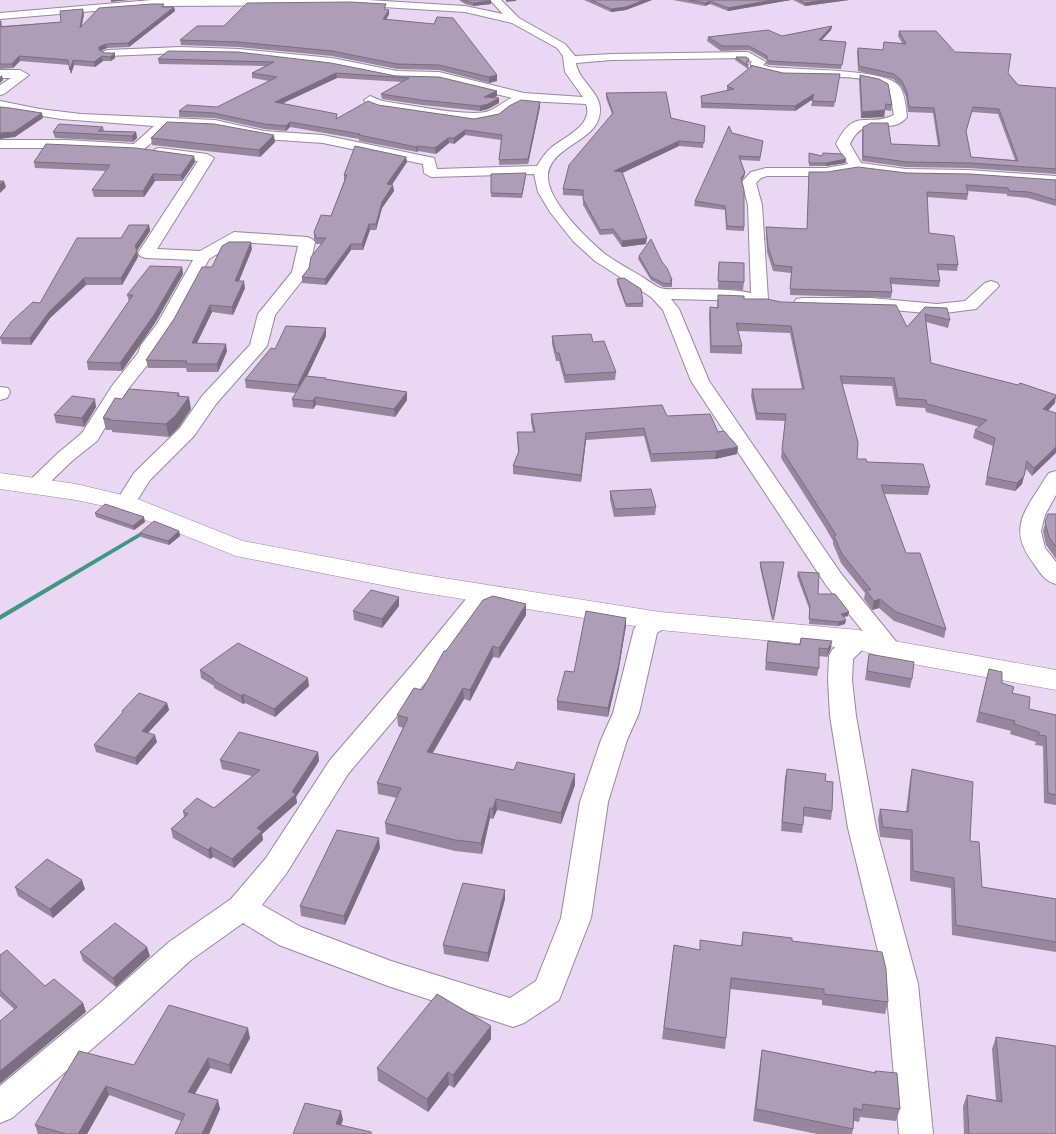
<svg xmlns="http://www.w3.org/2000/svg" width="1056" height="1134" font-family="Merriweather,serif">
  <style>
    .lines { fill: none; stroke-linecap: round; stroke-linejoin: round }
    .stream { fill: #3e9880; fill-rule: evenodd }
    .minor-casing { stroke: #9887a0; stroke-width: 2 }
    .tertiary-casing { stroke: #9887a0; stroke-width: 1 }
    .minor { fill: #fff; fill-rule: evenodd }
    .tertiary { fill: #fff; fill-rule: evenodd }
    .wall { fill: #96879d; fill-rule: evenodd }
    .shaded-wall { fill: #7a6e80 }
    .building { fill: #ae9db7; stroke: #7a6e80; fill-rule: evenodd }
  </style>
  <rect width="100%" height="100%" fill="#e9d7f3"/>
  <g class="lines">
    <path class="stream" d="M141 532 143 533 144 534 143 535 0 620V615Z"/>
    <defs>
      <path id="minor" d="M152 0H368L465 6 503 14 490 0H501L519 18 565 44 575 56 612 54 748 52 766 62 763 65 769 67C794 70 889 68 900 87 905 95 906 108 907 117 890 138 865 111 850 144L861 163 906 169 969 170 1056 176V184L969 178 906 177 857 171 826 176H767L761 178 756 183 762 205 768 299 766 303 760 304 753 301 671 299 679 309 709 381 842 575 903 650 900 656C883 660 880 653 871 641L853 659 852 680 856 716 876 828 918 984 933 1134H899L886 984 848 828 830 716 828 680 829 656 832 650 850 634 859 632 865 634 826 585 691 381 663 310 651 297 595 261 573 241 550 212 538 192 534 174 431 177 424 173 423 164 323 143 264 139 215 128 172 125C161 127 151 149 137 152L67 148H0V140H67L134 144 154 126 61 119 0 109V101L40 109 81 114 215 120 264 131 323 135 434 158 437 169 537 166C541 159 546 152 552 147 564 137 594 125 586 104L526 101 508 109 499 117 474 122 379 108 366 103 364 100 370 96 382 101C405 104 471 118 489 111 497 108 504 101 512 98L439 80 397 79 332 66 239 55 181 53 107 56 101 53 107 50 181 47 239 49 332 58 397 71 439 72 524 93 583 97 565 72 563 56 557 48 512 23 465 12 350 5 153 6 0 19V13ZM746 58 752 62 748 66 750 68C762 72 774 75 788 76 816 78 866 72 889 89L894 115C867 128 855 106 836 144L848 164 826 168H766L751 172 742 182 748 205 751 293C729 288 702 290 679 289 673 289 666 290 660 288 654 285 647 280 641 276 629 269 616 262 605 254 587 239 546 200 548 175 551 144 601 142 600 109 600 92 578 80 576 63L612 60Z
        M0 70H20L29 75 4 94 0 95V85L11 78H0Z
        M160 148 207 154 214 158 157 249 200 251 234 232 307 237 312 239 315 242 308 273 275 315 267 346 216 404 194 436 150 480 133 507 126 509 119 507 115 503 134 473 180 428 202 396 250 345 258 314 292 272 298 246 237 242 209 259 174 325 159 345 156 354 129 388 97 441 72 461 43 489 36 491 29 489 26 485 29 481 58 453 82 433 112 386 138 353 141 345 157 324 193 260 146 258 140 256 138 253 198 161 155 155 153 152 155 149Z
        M991 281 997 283 999 286 976 309 937 314 871 308H802L796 307 794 303 796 299 802 298H871L937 304 965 301 985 283Z
        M0 387 8 388 10 392 7 398 0 400Z
        M1056 471V495L1045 515 1041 531 1045 548 1056 562V584C1045 581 1040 573 1034 564 1006 528 1026 510 1046 477L1049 473Z
        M494 588 502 590 506 595 502 600 482 609 430 677 348 774 286 874 262 905 301 927 391 961 510 998 536 981 561 918 580 802 601 740 613 713 634 629C641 618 656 612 668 616L672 621 668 626 657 633 639 713 627 740 608 802 591 918 559 1000 524 1023 513 1027 388 986 279 945 243 923 191 960 122 1023 12 1118 0 1123V1086L100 1003 169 942 231 899 266 858 330 760 412 665 466 599Z"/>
      <path id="tertiary" d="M0 473 76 484 135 498 243 541 412 573 660 612 859 630 894 641 1056 670V690L891 660 857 649 660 630 412 591 236 556 118 509 76 500 0 489Z"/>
    </defs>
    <use href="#minor" class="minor-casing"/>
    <use href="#tertiary" class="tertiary-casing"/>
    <use href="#minor" class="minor"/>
    <use href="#tertiary" class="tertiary"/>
  </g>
  <path class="wall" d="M459 0H490L491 4 473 6 465 4Z
    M584 0H652L626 10 611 12Z
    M673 0H791L728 11 710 4 705 6Z
    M793 0H849L805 6Z
    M164 7H174L175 11 129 47 107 48 101 51 115 58 111 61H103L95 67 74 65 71 74 69 65 20 61 13 68 0 69V21L2 26 61 22 84 14 82 26Z
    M389 10V14L386 19 497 75V81L489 83 439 70 397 69 332 56 239 47 181 45 180 40 224 26Z
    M832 26 831 30 822 40 846 42 841 69 769 65 766 64 767 60 749 50 721 51 707 41 708 37 782 36Z
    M899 31 955 52 1008 73 1018 85 1056 88V174L969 168 906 167 862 161V132L863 127 891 144 938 146 933 113 908 112 906 97 901 86 893 79 858 71 857 52 858 48 883 50 884 42 902 43 898 36ZM972 112 998 114 1015 160 971 157 966 132Z
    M238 52 497 91V96L493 98H499V103L488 109 480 111 422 105 382 99 381 94 402 82 337 78 282 103 337 118 378 105 474 119 499 114 540 102V107L528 164 499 165 501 140 465 135 454 144 449 143 436 154 418 151 417 152 359 141V139L290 127 286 131 264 129 215 118 179 117V111L217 107 269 81 252 78V73L265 66 159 64 158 59Z
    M736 57 749 59V62L747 64 748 66V69L735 60Z
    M750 65 783 73 840 74 834 107 811 106 813 99 795 111 701 108V96L727 91V86L750 68Z
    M860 75 892 105 891 111 885 110 884 117 861 118 859 81Z
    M606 93 671 118 705 126 703 148 679 146 622 173 646 244 622 247 613 234 600 235 583 205V196L563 195V189L612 114 606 98Z
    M103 127 104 131 136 132 137 138 133 142 55 138 53 132Z
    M732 133 763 141 760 161 740 160 745 173 744 177 741 181 744 227V231L726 230 725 210 694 206 695 201Z
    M151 138 275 142 260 157 152 145Z
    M809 153 822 156 846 159 845 163 826 166H809Z
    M194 156 195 162 182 181H155L144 197H94L92 190 106 171 35 168 34 162Z
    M406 157 407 162 392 185 394 191 382 208 376 230H370L363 250H351L326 285 302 283V277L309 268 321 244H316L314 239V232L331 216 344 181V175Z
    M809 172 907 173 1056 180V206L1028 198 1007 196V194L967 191 968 194 967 200 927 197 929 233 958 265 957 271 938 270 940 281 939 287 891 284 892 292 891 298 790 295 791 273 773 271 767 252 766 233V227L807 229Z
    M491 174 526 176 522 198 491 197Z
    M149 225 150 231 137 251 138 257 122 285H86L50 318 31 345 2 344 0 338 40 303 121 238Z
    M252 249 239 281 245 288 233 315 212 312 197 343 227 351 218 372H187L186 368H148L146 360 212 267Z
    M639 256 662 262 672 280V287H663L651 280 638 259Z
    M719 262 744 282 743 290 718 289Z
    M182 267 183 274 155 323 122 371 88 370 87 362 129 301 127 295Z
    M617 279 643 303V307H626L617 283Z
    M718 295 907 327 925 307 950 320 948 328 926 322 931 363 1055 403 1048 411 1056 413 1032 476 1026 469 1022 484 1015 491 985 485 993 446 973 438 975 430 980 427 926 412 925 408 896 406 892 386 842 384 857 459 930 487 928 495 884 494 906 553 946 629 944 638 894 621 879 608 872 610 864 599 865 593 841 563 833 544V541L825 527 781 458 785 421 756 420 751 396 752 389H802L790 333 738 331 742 346V354L710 353 709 315 710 307 717 308Z
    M326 336 307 376 407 392V400L395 417 316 405 313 409 293 407 292 399 296 393 246 388 245 380 275 349Z
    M552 336 593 342 616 372 615 380 565 383 559 361H556L552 344Z
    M179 393 180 397 191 409 179 427 169 437 112 432V430H106L103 418 122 399Z
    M96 407 84 427 56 423 54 415Z
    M531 414 667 416 718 432 738 447 737 454 715 459 651 462 644 436 586 440 581 482 513 474V466L518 453 517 432H533L531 422Z
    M610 491 656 507 655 515 614 517 610 499Z
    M95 513 145 522 134 530 96 517Z
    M1048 514H1056V559L1046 545 1043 531Z
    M179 531 180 536 169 545 141 537 140 533Z
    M760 562H784L774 620H772L760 567Z
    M798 572 818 594 848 616 844 617 845 624 838 626 809 624 810 611 797 576Z
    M399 606 382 628 354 620 353 611Z
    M526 615 499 658 493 657 470 701 464 699 433 753 514 770 575 774V785L561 824 497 810 493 819 490 818 482 854 455 851 386 834 385 823 397 798 378 794 377 783 403 728 398 726 397 715 422 690 446 651Z
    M626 618V626L618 673 608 717 557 710V701L574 672Z
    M801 638 831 648 827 657 819 656V668L817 676 765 670 768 641 799 645Z
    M869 654 912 679 910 688 865 680Z
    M989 669 1012 693 1029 709 1056 715V805L1044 803 1043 746 1035 745 1036 742 1010 734 1011 731 976 722Z
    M200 670 309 686 275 717 245 703 243 704 214 688V686L201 678Z
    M167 703 169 710 148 733 157 742 137 765 96 752 94 745 122 713V711Z
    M318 752 319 761 296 797 297 803 262 834 263 840 234 868 213 857 210 859 173 838 171 829 184 817 183 811 214 808 252 776 222 769 220 760Z
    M787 769 825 781 832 811 831 820 803 816V825L802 833 781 831 785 777Z
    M912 769 970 841 982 887 1056 899V952L952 935 951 888 910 881V840L880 837 878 819 880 809 906 812 910 779Z
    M380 848 345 925 301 916 300 906Z
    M15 887 85 889 53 918 18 896Z
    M505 899 488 962 444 954 443 945Z
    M743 932 792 941 888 1002 885 1014 822 1005V1000L730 989 726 1038 725 1049 662 1039 674 945 699 950 741 946Z
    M80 952 150 956 116 987 83 961Z
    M0 955 45 986 83 1003 86 1012 14 1009 0 996Z
    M996 1037 1056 1134H964L963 1106 967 1095 996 1100 992 1049Z
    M250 1038 231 1074 210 1068 195 1094 220 1109 209 1134H175L181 1121 109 1095 87 1134H38L35 1125 134 1065Z
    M491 1039 454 1088 449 1085 428 1112 378 1081 377 1068Z
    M762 1050 875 1073V1071L900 1109 896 1121 860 1117 859 1122 854 1121 853 1129 852 1134H817L753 1121 760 1062Z"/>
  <path class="shaded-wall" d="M111 0H130L111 2Z
    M506 0H516V1L506 2Z
    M644 0H652L626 10 611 12V9Z
    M773 0H791L728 11V8Z
    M825 0H849L805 6V3Z
    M491 1V4L473 6V3Z
    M710 1V4L705 6V3Z
    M174 7 175 11 129 47 128 43Z
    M83 9 84 14 80 32V28Z
    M389 10V14L384 24 383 19Z
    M832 26 831 30 818 44 819 40Z
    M106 44 107 48 100 51V55L99 47Z
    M115 53V58L111 61 110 57Z
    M19 56 20 61 13 68 12 64Z
    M102 56 103 61 95 67 94 62Z
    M73 60 74 65 71 74 70 70Z
    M336 73 337 78 275 107V102Z
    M2 75 3 80 0 83V77Z
    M497 75V81L489 83V77Z
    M497 91V96L484 102V97Z
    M814 94 813 99 795 111V106Z
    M499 98V103L488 109 480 111V106Z
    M540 102V107L528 164V159Z
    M885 110 884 117 861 118 862 112Z
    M42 113 43 118 15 137 0 139V133Z
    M290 122V127L286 131V126Z
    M465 130V135L454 144V138Z
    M136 132 137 138 133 142 132 136Z
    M274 135 275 142 260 157 259 150Z
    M448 138 449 143 436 154 435 148Z
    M679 141V146L614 177V171Z
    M418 146V151L417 152 416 147Z
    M194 156 195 162 182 181 181 175Z
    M406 157 407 162 388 190 387 184Z
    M846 159 845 163 826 166V163Z
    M745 173 744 177 740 182 741 178Z
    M153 174 155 181 144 197 143 191Z
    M4 181 6 187 0 193V185Z
    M393 185 394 191 382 208 376 230V224L382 202Z
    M369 224 370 230 363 250 362 244Z
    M149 225 150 231 136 252 135 246Z
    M647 238 646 244 622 247V241Z
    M251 242 252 249 236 288 235 281Z
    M351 244V250L326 285 325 279Z
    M137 251 138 257 122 285 121 278Z
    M182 267 183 274 155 323 122 371 120 363Z
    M84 278 86 285 50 318 31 345 30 338 49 312Z
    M244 281 245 288 233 315 232 307Z
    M210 305 212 312 193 351 192 343Z
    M326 328V336L299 393 298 385Z
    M226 344 227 351 218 372 217 364Z
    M407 392V400L395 417 394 409Z
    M1056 396 1055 403 1041 417 1043 409Z
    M189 397 191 409 179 427 169 437 166 424Z
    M315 397 316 405 313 409V401Z
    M95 399 96 407 84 427 82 418Z
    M586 433V440L581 482V475Z
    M738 447 737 454 715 459 716 451Z
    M1056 447V453L1032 476 1034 468Z
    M1024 476 1022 484 1015 491 1017 483Z
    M144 517 145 522 134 530 133 526Z
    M179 531 180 536 169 545 168 541Z
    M399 597V606L382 628V619Z
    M880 599 879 608 872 610 874 601Z
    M526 604V615L499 658V648Z
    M849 612 848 616 840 618 841 614Z
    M626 618V626L618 673 608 717V708Z
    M846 620 845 624 838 626 839 622Z
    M832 641 831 648 827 657 828 649Z
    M493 646V657L470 701V690Z
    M308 678 309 686 275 717 274 709Z
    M463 688 464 699 427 762V752Z
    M243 694 245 703 243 704 241 696Z
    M167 703 169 710 143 738 142 731Z
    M155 735 157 742 137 765 135 758Z
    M318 752 319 761 296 797 297 803 262 834 263 840 234 868 232 859 257 828 292 792Z
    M575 774V785L561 824V813Z
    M496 799 497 810 493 819V808Z
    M490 808V818L482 854 481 843Z
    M379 838 380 848 345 925 344 916Z
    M211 847 213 857 210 859 208 850Z
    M82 880 85 889 53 918 50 909Z
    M505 890V899L488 962V953Z
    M147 947 150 956 116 987 113 978Z
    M83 1003 86 1012 0 1084V1071Z
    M491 1026V1039L454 1088 453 1075Z
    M248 1028 250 1038 231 1074 229 1065Z
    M208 1058 210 1068 190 1101 188 1092Z
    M448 1072 449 1085 428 1112 427 1099Z
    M106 1086 109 1095 87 1134H78Z
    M218 1100 220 1109 209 1134H202Z
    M341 1111 343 1120 338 1133 336 1124Z"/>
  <path class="building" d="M463 0H490L491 1 473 3 465 1Z
    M591 0H644L626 7 611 9Z
    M689 0H773L728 8 710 1 705 3Z
    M799 0H825L805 3Z
    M350 2 386 4 384 9 389 10 383 19 434 24 437 17 453 18 497 75 489 77 439 65 397 64 332 51 238 42 180 40 197 26H224L247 3Z
    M152 4H164L162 7H174L128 43 106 44 99 47V50L105 53H115L110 57 102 56 94 62 73 60 70 70 68 60 19 56 12 64H0V21H1V27L61 22 60 11 83 9 80 28 99 8Z
    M832 26 819 40 846 42 842 65 770 61 767 60V56L749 46H722L708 37 768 30 782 36Z
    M899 31H936L955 52 1011 54 1008 73 1018 85 1056 88V169L970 163 907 162 863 156V127L871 123H888L891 144 940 146 934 108 909 107 907 92 902 81 894 74 859 66 858 48 883 50 884 42 906 44ZM973 107 999 109 1018 161 971 157 966 131Z
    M168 51 238 52 331 63 396 76 439 77 497 91 484 97 499 98 488 104 480 106 421 100 381 94 409 78 336 73 275 102 337 114 336 119 368 101 378 105 474 119 499 114 509 106 521 100 540 102 528 159 499 160 502 135 465 130 454 138H448L435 148 418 146 416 147 359 135 360 134 290 122 286 126 264 124 214 113 179 111 187 105 217 107 277 77 252 73 274 62 158 59Z
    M736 57H746L749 59 746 63 748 66Z
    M750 65 783 73 840 74 835 102 812 101 814 94 795 106 702 103 701 96 734 89 727 86 752 66Z
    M860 75 879 79 888 84 892 105 886 104 885 110 862 112Z
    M666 92 671 118 705 126 704 143 679 141 614 171 622 172 647 238 622 241 613 229 600 230 583 199V190L563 189 569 165 613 113 606 93Z
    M0 107 10 108 42 113 14 132 0 133Z
    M167 122 214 124 274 135 259 150 151 138Z
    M59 124 103 127 98 131 136 132 132 136 53 132Z
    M729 126 732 133 763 141 760 157 739 156 745 173 741 178 744 190V227L727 226 725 206 695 201Z
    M46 144 136 148 194 156 181 175 153 174 143 191 92 190 110 165 34 162Z
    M355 146 406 157 387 184 393 185 382 202 376 224H369L362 244H351L325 279 302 277 309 268 311 257 326 238H316L314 232 321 215 331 216 347 175H344Z
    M809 153 822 156 823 153 842 154 846 159 826 163H809Z
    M858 167 907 173 970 174 1056 180V200L1029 192 1009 191 1008 188 966 185 968 194 927 192 929 233 954 236 958 265 937 264 940 281 890 278 892 292 790 289 792 267 774 265 768 247 766 227 807 229 809 172H827Z
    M526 173 522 194 491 193V174Z
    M0 181H4L0 185Z
    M129 225H149L135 246 137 251 121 278H84L49 312 30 338H0L11 322 33 302 40 303 77 238H121Z
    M651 239 662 262 667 268 672 280H670L672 284 663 283 651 277 639 256Z
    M229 242H251L235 281H244L232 307 210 305 192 343 226 344 217 364H186L187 361 146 360 174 319 202 267H212L222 246Z
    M719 262 744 263V282L718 281Z
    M150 266 182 267 154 315 120 363 87 362 133 295H127Z
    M624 278 641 289 643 303 626 304 617 279Z
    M718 295 744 296V299H767L781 302 896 305 907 327 925 307 947 308 950 320 925 314 931 363 1018 385 1020 383 1056 395V396L1043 409 1056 413V447L1034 468 1027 461 1024 476 1017 483 987 477 995 438 975 430 987 420 927 404 926 400 898 398 894 378 840 376 858 442 857 459H866L867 462 923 464 930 487 881 485 906 553H920L946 629 896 612 880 599 874 601 866 590H871L842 554 834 536 836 535 826 519 782 450 786 414 757 413 752 389H804L791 326 736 323 742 346H711L710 307 718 308Z
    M286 326 326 328 298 385 245 380 271 348 275 349Z
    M591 334 593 342 604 341 616 372 565 375 559 353H556L552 336Z
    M306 376 326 378 325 379 407 392 394 409 315 397 313 401 292 399Z
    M129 389 179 393 177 396 189 397 176 415 166 424 109 420 110 419 103 418 115 398 122 399Z
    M72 396 95 399 82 418 54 415Z
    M662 405 667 416 710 414 718 432 724 431 738 447 716 451 651 454 644 428 586 433 581 475 513 466 519 451 517 432H535L531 414Z
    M651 489 656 507 615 509 610 491Z
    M105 504 144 517 133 526 95 513Z
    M1048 514H1056V547L1049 537 1045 522Z
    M154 521 179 531 168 541 140 533Z
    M760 562H784L774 616H772Z
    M798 572 819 573 818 594H835L849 612 841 614 846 620 839 622 809 619 810 606Z
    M371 590 399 597 382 619 353 611Z
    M493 596 526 604 499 648 493 646 470 690 463 688 427 752 514 770 517 762 575 774 561 813 496 799 493 808H490L481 843 455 840 385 823 401 788 377 783 408 718 397 715 414 688 422 690 444 651H446L483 600Z
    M586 611 626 618 619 664 608 708 557 701 565 671 574 672Z
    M801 638 832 641 828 649 819 648V668L766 662 768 641 800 645Z
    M238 643 308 678 274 709 243 694 241 696 213 680 214 679 200 670Z
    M869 654 914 662 912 679 867 671Z
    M989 669 1002 672V683L1014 687 1012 693 1030 697 1029 709 1056 715V795L1048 793 1046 736 1039 735V732L1014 724 1015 721 979 712Z
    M139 693 167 703 142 731 155 735 135 758 94 745 123 712 122 711Z
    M239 732 318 752 292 792 296 794 257 828 262 831 232 859 211 847 208 850 171 829 188 814 183 811 197 798 214 808 260 770 220 760Z
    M787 769 826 774 825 781 833 782 832 811 804 807 803 825 782 822Z
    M912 769 973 782 970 841 979 842 982 887 1056 899V942L956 925 954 878 913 871 912 830 883 827 880 809 908 812Z
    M337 830 379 838 344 916 300 906Z
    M47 859 82 880 50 909 15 887Z
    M463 883 505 890 488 953 443 945Z
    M115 923 147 947 113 978 80 952Z
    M743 932 792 938V941L882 952 886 969 888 1002 824 994V989L731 978 726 1038 664 1028 674 945 700 950V940L742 946Z
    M7 950 45 986 54 979 83 1003 0 1071V1021L17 1007 0 990V955Z
    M437 994 491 1026 453 1075 448 1072 427 1099 377 1068Z
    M169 1005 248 1028 229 1065 208 1058 188 1092 218 1100 202 1134H175L185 1114 106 1086 78 1134H66L35 1125 79 1051 134 1065Z
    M996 1037 1056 1046V1134H969L967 1095 1002 1102Z
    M762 1050 876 1073 875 1071 897 1073 900 1109 863 1104 862 1110 854 1108 853 1129 756 1109Z
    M305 1103 341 1111 336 1124 371 1132V1134H293Z"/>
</svg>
